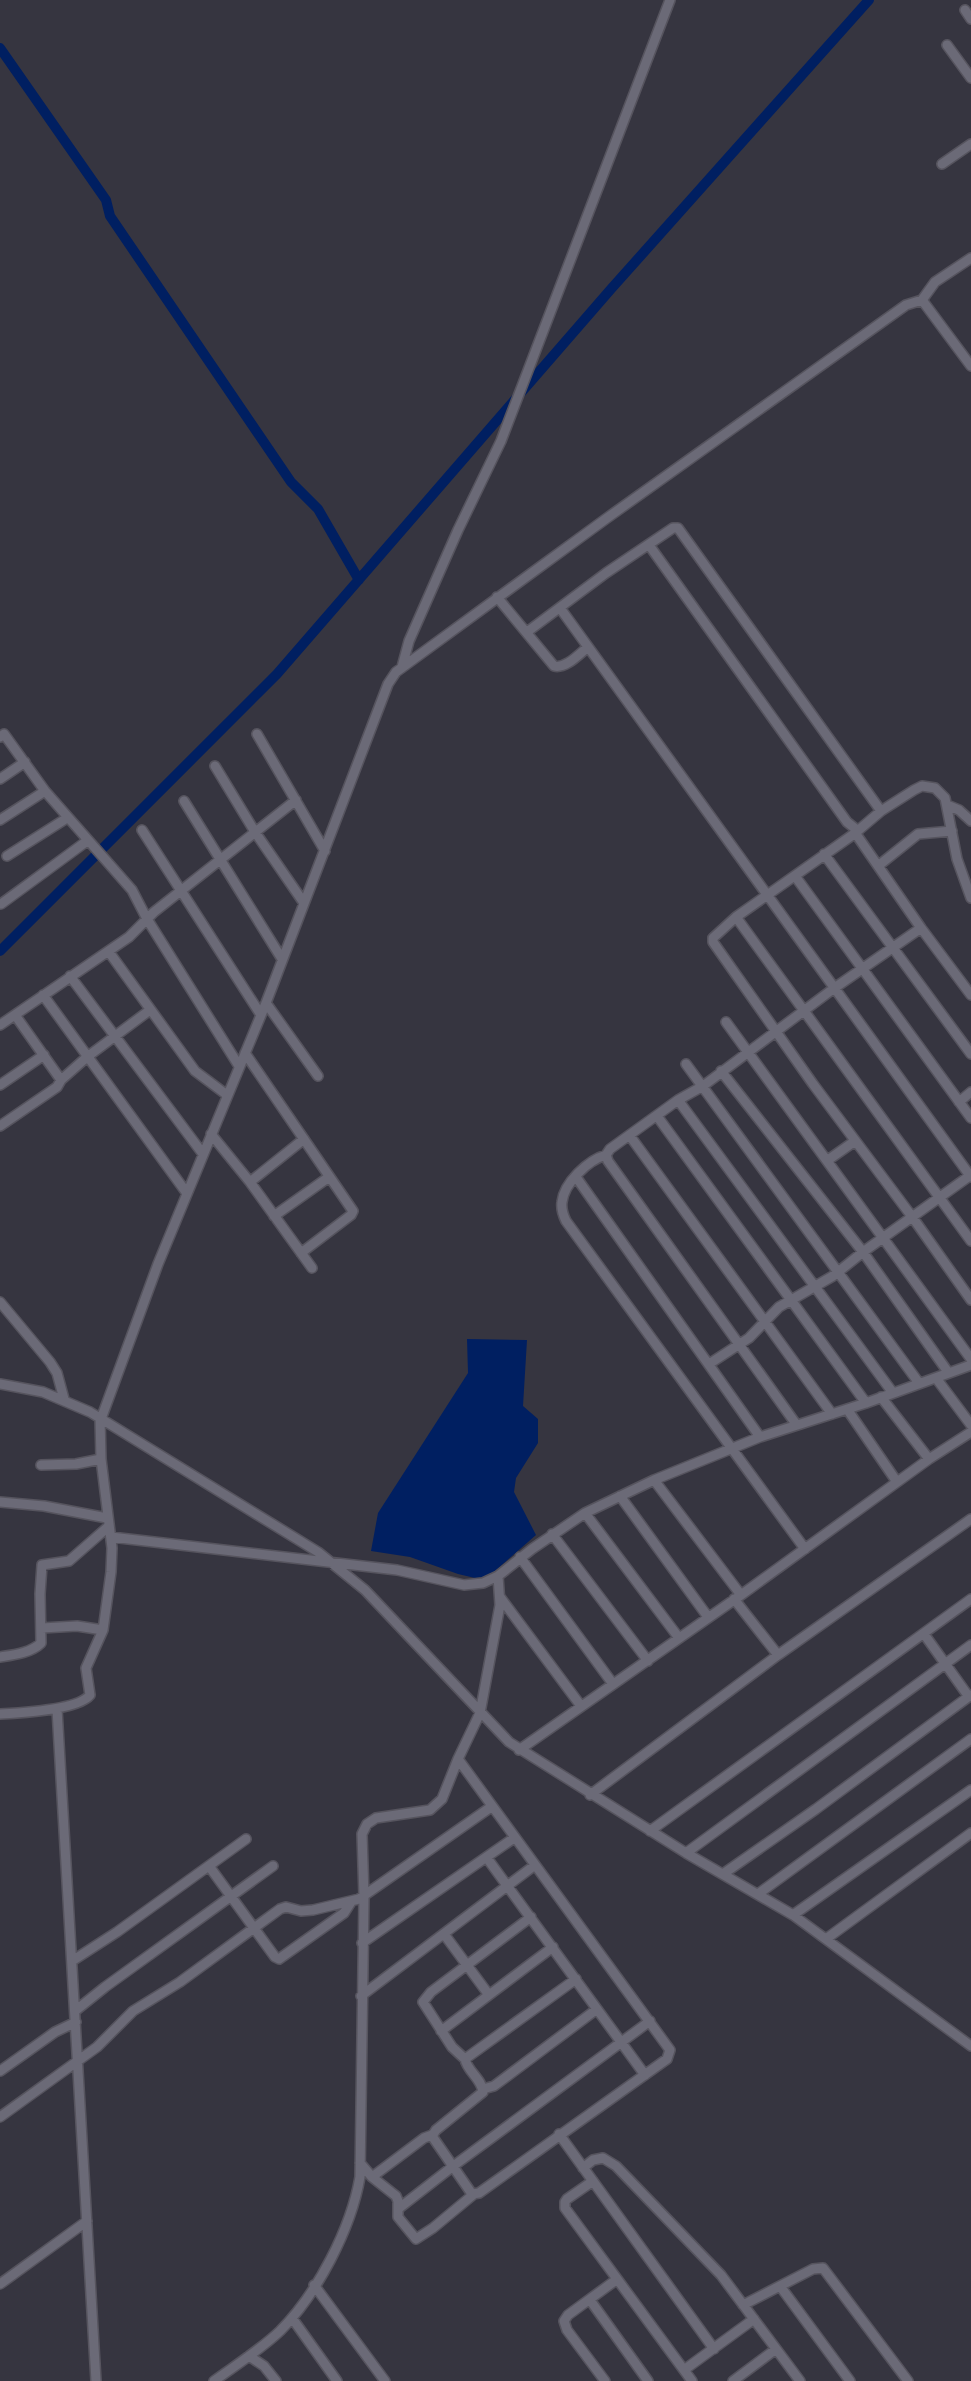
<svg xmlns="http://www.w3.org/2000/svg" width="971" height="2381" font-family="'Crimson Pro',serif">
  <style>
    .water { fill: #001f61 }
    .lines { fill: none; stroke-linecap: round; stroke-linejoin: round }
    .canal { stroke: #001f61; stroke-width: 10 }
    .minor-casing { stroke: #56545e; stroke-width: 12 }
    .minor { stroke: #6b6a77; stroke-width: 9 }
  </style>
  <rect width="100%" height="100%" fill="#363540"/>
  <path class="water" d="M467 1339 527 1340 523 1406 538 1419V1443L516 1478 514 1492 536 1535 488 1577 475 1578 458 1574 410 1557 371 1551 378 1513 468 1373Z"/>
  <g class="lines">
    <path class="canal" d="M0 48 106 200 110 216 291 482 318 509 359 580
      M0 951 277 674 611 289 869 0"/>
    <defs>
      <path id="minor" d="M965 10 971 19
        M947 45 971 78
        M942 164 971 144
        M922 300 935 282 971 258
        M649 545 847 822 857 830
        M497 597 554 666C566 669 579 654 588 647
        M560 608 971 1177
        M527 632 606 573 673 528H678L881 811
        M402 667 409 641 458 530 501 441 670 0
        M257 734 325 851
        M0 737 4 734 45 791 132 890 147 919 239 1066
        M215 766 255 832 304 903
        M0 779 25 762
        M184 801 282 959
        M947 805 959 810 971 821
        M0 820 45 791
        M142 830 261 1015
        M854 834 881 811 914 790 922 786 935 788 945 798 957 859 971 898
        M824 854 971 1054
        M7 856 67 818
        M878 866 918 834 952 831
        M795 876 971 1118
        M1 904 87 841
        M736 917 971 1241
        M109 952 195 1071 227 1095
        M70 976 203 1154
        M43 995 186 1192
        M971 995 921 928 858 837 854 834 736 917 713 938V942L813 1084 913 1218 971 1300
        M266 1003 318 1076
        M726 1022 971 1359
        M0 1025 129 937 154 912 296 800
        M245 1053 353 1211 351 1215 301 1253
        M686 1064 919 1383
        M721 1071 863 1252 948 1372
        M61 1080 87 1057 150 1010
        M0 1085 44 1055
        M678 1100 893 1393
        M959 1102 971 1092
        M657 1116 866 1403
        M0 1126 57 1087 61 1080 15 1015
        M211 1134 250 1182 312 1268
        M630 1136 832 1414
        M606 1155C588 1160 564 1183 562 1202 561 1209 563 1215 566 1221L805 1549
        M828 1160 855 1141
        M576 1177 760 1437
        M250 1182 304 1139
        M274 1216 329 1177
        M0 1302 50 1362 57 1373 64 1399
        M709 1364 749 1338 779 1307 833 1276 863 1252 971 1175
        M936 1378 971 1425
        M0 1384 43 1392 90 1412 318 1552 365 1590 509 1742 686 1853 793 1915 971 2046
        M881 1397 929 1459
        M847 1409 897 1482
        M101 1419 158 1264 266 1003 388 684 396 672 607 518 906 305 922 300 971 366
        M796 1424 608 1161 606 1155 610 1149 678 1100 703 1086 833 989 921 928
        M41 1465 76 1464 101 1459
        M654 1480 741 1595
        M620 1496 708 1617
        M0 1502 44 1506 107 1518
        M585 1513 679 1638
        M552 1534 648 1661
        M111 1537 397 1570 464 1585 483 1583 498 1576 532 1549 585 1513 654 1480 760 1437 866 1403 971 1365
        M520 1557 613 1684
        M500 1597 581 1706
        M734 1599 778 1655
        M42 1628 77 1626 103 1630
        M924 1634 969 1697
        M0 1657C13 1655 31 1653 41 1643L40 1594 42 1565 69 1561 109 1526
        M57 1709 96 2381
        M0 1714C20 1713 78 1710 90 1695L86 1668 103 1630 111 1572 112 1548 101 1459 100 1418
        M519 1750 741 1595 929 1459 971 1432
        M458 1759 670 2050 667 2059 479 2193 472 2194 432 2136 436 2130 483 2092C482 2079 467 2071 465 2059L576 1979
        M590 1795 778 1655 971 1519
        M650 1831 971 1599
        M686 1853 971 1645
        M487 1858 645 2075
        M209 1866 275 1957 279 1959 344 1913 351 1902
        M723 1874 816 1809 971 1695
        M758 1894 971 1739
        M793 1915 971 1790
        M444 1934 489 1995
        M826 1939 971 1833
        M362 1943 514 1838
        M72 1961 117 1932 246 1839
        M361 1996 535 1865
        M75 2011 105 1987 273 1866
        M441 2031 553 1947
        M465 2059 452 2047 423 2002 431 1992 531 1917
        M0 2071 55 2032 76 2022
        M483 2089 494 2086 597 2009
        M0 2117 97 2047 133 2011 180 1982 280 1909 286 1907 301 1911 313 1910 359 1899 491 1807
        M559 2134 714 2349
        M360 2163 372 2177 396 2196 398 2201V2217L416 2239 433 2228 474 2194
        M583 2168 593 2160 603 2158 616 2166 721 2275 800 2381
        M372 2177 424 2138 432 2135
        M593 2181 567 2199 565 2202V2208L692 2381
        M398 2209 452 2167 650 2021
        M0 2284 87 2221
        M314 2285 385 2381
        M780 2286 850 2381
        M590 2300 648 2381
        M743 2305 813 2269 823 2268 908 2381
        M292 2318 337 2381
        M249 2356 264 2366 276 2381
        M684 2370 754 2319
        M214 2381C236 2365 260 2350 280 2331 317 2294 351 2229 360 2177L364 1897 362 1834 367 1824 376 1818 430 1810 442 1799 458 1759 480 1713 500 1605 498 1576
        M605 2381 567 2330 564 2321 568 2315 616 2280
        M733 2381 776 2349"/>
    </defs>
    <use href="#minor" class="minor-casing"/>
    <use href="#minor" class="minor"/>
  </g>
</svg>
